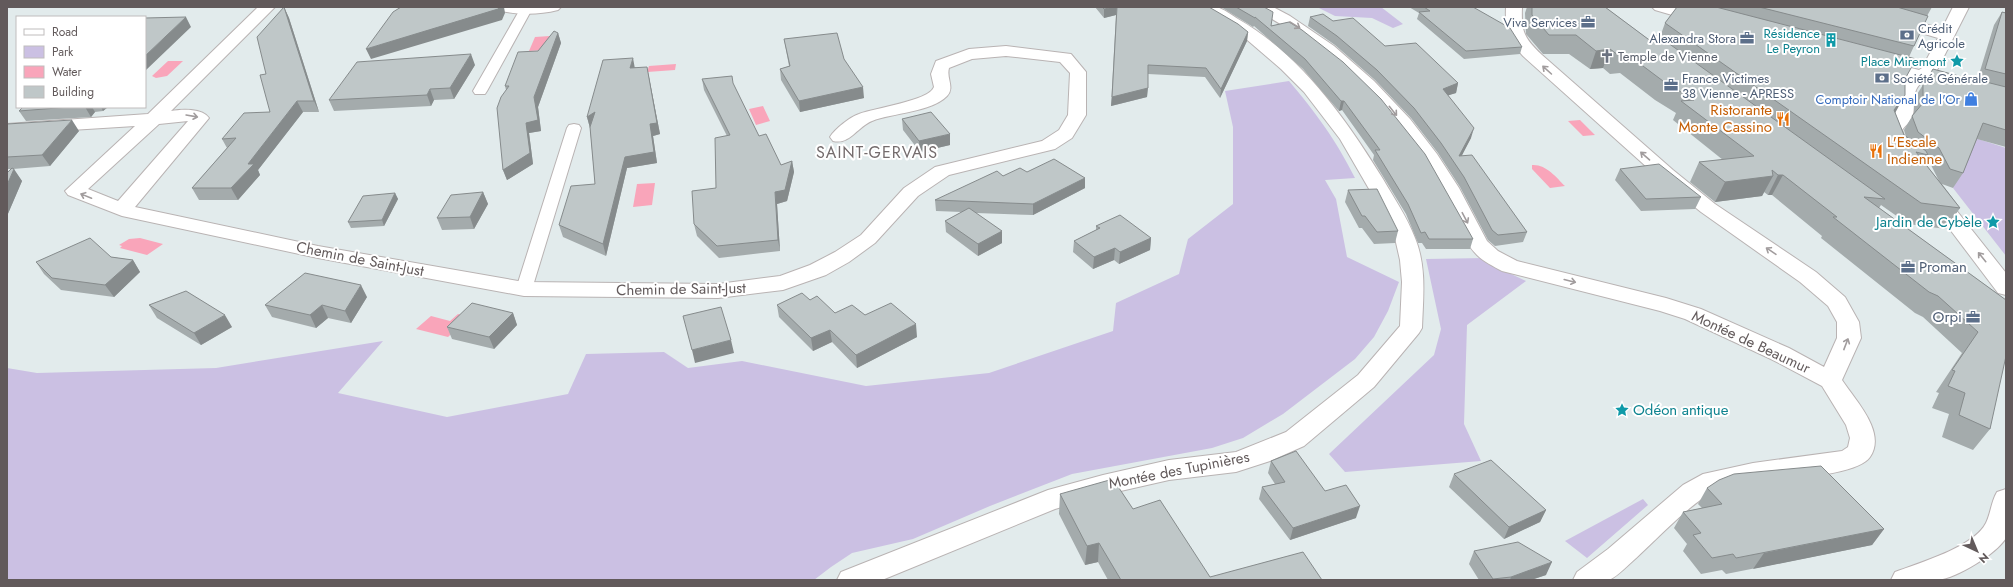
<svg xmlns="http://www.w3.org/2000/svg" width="2013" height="587" font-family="Jost,sans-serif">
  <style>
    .green { fill: #cbc0e3 }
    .water { fill: #f9a5ba }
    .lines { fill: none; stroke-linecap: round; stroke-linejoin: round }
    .lane-casing { stroke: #b9b3b3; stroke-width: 2 }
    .street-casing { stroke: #b9b3b3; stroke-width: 2 }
    .secondary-casing { stroke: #b9b1b2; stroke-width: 2 }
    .lane { fill: #fff; fill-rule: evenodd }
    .street { fill: #fff; fill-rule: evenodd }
    .secondary { fill: #fff; fill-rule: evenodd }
    .wall { fill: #a4abac; fill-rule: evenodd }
    .shaded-wall { fill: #868b8c }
    .building { fill: #bfc7c8; stroke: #868b8c }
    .oneway { stroke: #a19c9d }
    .labels { text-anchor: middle; stroke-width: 4; stroke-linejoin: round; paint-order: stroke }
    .far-service-label { font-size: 13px; fill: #4e5e75; stroke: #fff; text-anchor: start }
    .far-culture-label { font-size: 13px; fill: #0d838f; stroke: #fff; text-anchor: end }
    .far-worship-label { font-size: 13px; fill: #5b616d; stroke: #fff; text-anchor: start }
    .far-shop-label { font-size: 13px; fill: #366cbe; stroke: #fff; text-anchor: end }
    .food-label { font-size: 15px; fill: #c56008; stroke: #fff; text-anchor: end }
    .culture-label { font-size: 15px; fill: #0d838f; stroke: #fff; text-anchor: end }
    .street-label { font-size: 15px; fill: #625a5b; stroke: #fff }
    .service-label { font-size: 15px; fill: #4e5e75; stroke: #fff; text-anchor: start }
    .neighbourhood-label { font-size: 16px; letter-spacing: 1px; fill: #746c6d; stroke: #fff }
  </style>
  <rect width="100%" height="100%" fill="#e2ebec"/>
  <path class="green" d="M1317 7H1381L1403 24 1393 28 1372 18 1335 16Z
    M1289 81C1316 113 1336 140 1355 178L1325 180 1336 199 1347 257 1399 282 1388 311 1374 337 1355 359 1283 414 1243 438 1212 448 1072 474 990 506 913 539 852 553 831 567 814 580H7V368L37 373 216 368 383 341 338 393 447 417 568 394 586 354 664 352 688 368 742 361 866 386 989 373 1113 331 1116 303 1179 274 1188 239 1233 204V127L1225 91Z
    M1975 138 2006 148V256L1953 188Z
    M1485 258 1494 266 1526 281 1467 325 1464 424 1481 461 1345 472 1329 454 1434 355 1441 329 1426 259Z
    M1643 499 1648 505 1587 558 1565 541Z"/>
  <path class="water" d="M550 36 544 50 529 51 535 37Z
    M168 61H183L167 76 156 78 152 76Z
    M676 64 675 70 647 72 649 66Z
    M763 106 770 121 756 125 749 109Z
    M1580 120 1595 135 1583 136 1568 121Z
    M1532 165C1546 164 1556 177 1565 186L1550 188 1532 169Z
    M655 183 652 205 633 207 637 184Z
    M140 238 163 244 147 255 120 248 122 246 119 245 129 239Z
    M458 314 469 317 448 337 416 329 431 316 450 321Z"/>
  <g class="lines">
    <defs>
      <path id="lane" d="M525 7 531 11 487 91 485 94H475L473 91 519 11Z
        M574 124 579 125 581 128 532 289 530 293 524 294 518 293 516 289 567 128 569 125Z"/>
      <path id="street" d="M258 7H275L171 111C182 109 202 108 209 118L135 207 318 246 524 282 718 284 780 276 810 265 835 252 861 235 904 188 935 167 1042 141 1059 130 1068 115 1070 73 1060 62 1006 56 972 59 949 68C946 79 955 87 947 96 932 112 892 113 872 121 857 127 850 145 833 141L830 137C835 129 850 117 859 114 874 108 929 101 934 87L931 74 936 61 969 49 1006 46 1071 54 1086 72V115L1072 138 1055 149 949 175 918 196 875 243 849 262 826 275 783 290 718 298 524 296 318 258 122 216 68 195 65 191 135 126 7 134V124L148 114ZM188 121 118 201 88 189 159 124Z
        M494 7H561L558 10C538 15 518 15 497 10Z
        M1198 7C1204 7 1211 6 1217 7 1223 9 1232 15 1238 19 1301 55 1346 119 1383 179 1394 198 1407 217 1415 238 1427 267 1423 298 1422 328L1419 333 1374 387 1304 446 1270 461 1236 472 1169 480 1103 495 1055 509 882 580H837L841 572 1048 490 1103 475 1169 460 1236 452 1286 432 1358 375 1400 326 1402 282 1400 260 1395 238 1383 213 1340 139 1304 92 1281 69 1238 32 1201 10Z
        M1253 7H1273L1290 16 1334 46 1374 81 1410 119 1437 154 1459 188 1487 241 1498 251 1517 261 1666 298 1701 309 1789 348 1824 367 1837 338V322L1828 306 1800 282 1701 212 1659 178 1523 56C1508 40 1505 28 1506 7H1522C1521 32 1524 38 1542 55L1673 170 1715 204 1816 272 1845 297 1859 322 1861 338 1842 380C1855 400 1887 432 1870 457 1855 480 1748 479 1718 490 1695 498 1655 541 1635 559 1628 565 1618 576 1609 580 1602 583 1581 580 1573 580L1577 572 1608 549 1683 485 1703 474 1753 463 1842 451 1848 447 1850 438 1846 425 1822 386 1773 360 1685 319 1660 311 1502 271C1493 266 1484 262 1477 255 1464 242 1458 224 1450 208 1439 187 1428 167 1414 148 1371 91 1319 44 1256 10Z
        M1652 7H1677L1709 16 1711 19 1709 22 1703 24 1655 10Z
        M1841 7H1866L1942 29 1953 7H1969L1935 74 2006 92V102L1924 81C1909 90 1917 107 1912 117 1910 122 1905 126 1902 130L1909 150 1907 154 1900 156 1893 154 1884 130 1895 115V99L1908 77 1874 69 1872 65 1874 61 1880 60 1919 70 1922 68 1938 38 1844 10Z
        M1934 189 1941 191 2006 273V295L1998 293 1924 195 1927 191Z"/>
      <path id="secondary" d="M2006 489V538C1996 554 1957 578 1938 580 1922 582 1906 580 1891 580L1895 572C1919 563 1974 547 1986 523 1991 513 1991 502 1997 492Z"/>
    </defs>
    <use href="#lane" class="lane-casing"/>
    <use href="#street" class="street-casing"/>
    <use href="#secondary" class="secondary-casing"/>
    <use href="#lane" class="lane"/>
    <use href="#street" class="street"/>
    <use href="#secondary" class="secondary"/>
  </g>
  <path class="wall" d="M284 7 289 18 319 112H303L258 170 260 175 238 200H199L192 188 227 148 222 139 270 112 266 74Z
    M1095 7H1209L1248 32 1247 41 1220 98 1205 77 1148 74 1147 97 1111 106 1116 15 1104 18Z
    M1221 7H1264L1271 26 1289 22 1473 239 1470 249H1426L1422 243H1418L1406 214 1373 160 1374 155 1342 110 1339 111 1303 69 1254 26 1253 27Z
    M1409 7H1473L1522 47 1520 54 1464 59 1417 19 1419 13Z
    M1527 7H1605L1652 42 1660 37 1665 23 1677 7H1932L1927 16 1914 46 1909 57 1905 79 1895 112 1904 135 1906 137 1904 130 1914 113V99L1933 69 1977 81 1994 25 2002 12 2006 13V147L1977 139 1963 173 1953 188 1942 184 1960 208 1946 229 1908 224 1881 205 1879 208 2006 300 1990 429 1973 450 1942 437 1949 414 1932 408 1939 393 1936 392 1962 353 1923 317 1915 313 1821 238 1822 236 1772 195H1768L1764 192 1762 196 1715 202 1690 182 1699 162 1723 160 1673 120 1676 113 1655 100 1620 73 1610 74 1603 68 1590 69 1569 54H1543L1526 34 1525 13ZM1925 159 1930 163 1939 181 1924 162Z
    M1310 17 1333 21 1458 83 1456 93 1448 95 1471 138 1461 156 1527 232 1523 242 1495 246 1488 240 1460 187 1438 153 1411 118 1375 80 1335 45 1308 26Z
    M558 33 561 43 538 107 541 131 529 133 533 164 507 180 503 170 506 90 505 86 538 51Z
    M784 39 844 59 864 98 800 112 781 80 780 69 789 66Z
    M475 65 454 99 434 100 431 106 334 111 329 100Z
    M635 67 649 77 660 134 653 136 657 163 627 168 606 256 563 237 559 225 595 184 590 128 587 117Z
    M702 79 733 84 759 136 781 165 792 161 794 172 787 201 777 204 780 251 719 258 697 236 694 224 716 188 727 136 704 90Z
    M23 107H108L103 111 95 112 91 117 26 121 19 111Z
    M902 119 950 145 920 152 903 130Z
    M7 124 79 131 50 166 13 169 22 181 7 216V173L11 169H7Z
    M1620 169 1701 197 1695 209 1641 211 1615 180Z
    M1027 172 1085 178V188L1033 215 976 213 1002 243 978 256 946 232 945 221 962 212 936 211 935 200 1003 176Z
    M1348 190 1398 231 1395 243 1374 244 1362 228H1359L1345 202Z
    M483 192 488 204 474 229 442 230 437 218Z
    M395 193 398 199 384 226 351 228 348 222Z
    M1096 226 1151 238 1150 250 1119 264 1114 260 1093 269 1073 252 1074 241 1096 230Z
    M111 257 133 260 140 272 114 297 61 290 44 274 36 262Z
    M367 297 351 323 328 318 316 328 272 317 265 305Z
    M810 300 835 313 865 315 917 337 857 368 832 342 813 351 779 317 777 305Z
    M149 305 232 327 201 345 157 318Z
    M513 313 517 325 494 349 452 339 447 327Z
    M1271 461 1325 491 1356 518 1290 540 1259 499 1262 487 1275 484 1268 473Z
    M1454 474 1546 510 1540 522 1504 539 1449 487Z
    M1707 488 1884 529 1872 545 1726 574 1722 570 1701 574 1683 551 1687 544 1674 528 1683 512 1702 508 1698 504Z
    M1060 494 1133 509 1210 577 1322 580H1108L1098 562 1085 565 1059 514Z
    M1474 551 1546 575 1531 580H1479L1469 564Z"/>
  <path class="shaded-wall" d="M284 7 289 18 319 112 314 101Z
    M500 7H504L505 13 502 20 371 59 366 49Z
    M1115 7H1117L1116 15 1104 18V9Z
    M186 17 191 27 145 71V56Z
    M1248 32 1247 41 1220 98 1221 89Z
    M558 33 561 43 538 107 541 131 529 133 533 164 507 180 503 170 526 123 534 97Z
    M1610 49 1603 68 1590 69 1596 51Z
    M471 54 475 65 454 99 450 88Z
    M633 58 635 69 630 68Z
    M647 67 660 134 653 136 657 163 627 168 606 256 603 244Z
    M1458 83 1456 93 1440 98 1443 89Z
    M863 87 864 98 800 112 799 101Z
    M1148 88 1147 97 1111 106 1112 97Z
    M430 89 434 100 431 106 427 95Z
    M1905 95 1894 115V110Z
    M297 101 303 112 258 170 260 175 238 200 231 188 248 164Z
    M1341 101H1344L1342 110 1339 111Z
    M85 107H92L95 112 91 117Z
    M101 107H108L103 111Z
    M595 112 598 123 590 128 587 117Z
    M72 120 79 131 50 166 42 155Z
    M1474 128 1471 138 1456 167 1459 156Z
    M950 134V145L920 152 919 141Z
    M792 161 794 172 787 201 777 204 780 251 778 240 775 192Z
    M14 169 22 181 7 216V185Z
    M1778 175H1783L1772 195H1768Z
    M1773 176 1762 196 1715 202 1725 182Z
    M1085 178V188L1033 215V204Z
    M483 192 488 204 474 229 470 217Z
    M395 193 398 199 384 226 382 220Z
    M1002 231V243L978 256V244Z
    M1151 238 1150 250 1119 264 1120 252Z
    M1115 248 1114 260 1093 269 1094 257Z
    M133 260 140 272 114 297 105 285Z
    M361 285 367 297 351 323 345 311Z
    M322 305 328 318 316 328 310 315Z
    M513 313 517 325 494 349 489 337Z
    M225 315 232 327 201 345 194 333Z
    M916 324 917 337 857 368 856 355Z
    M830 330 832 342 813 351 811 338Z
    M731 340 734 353 695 363 692 350Z
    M1360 506 1356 518 1290 540 1293 528Z
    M1546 510 1540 522 1504 539 1509 527Z
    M1884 529 1872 545 1753 569 1764 553Z
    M1099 543 1098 562 1085 565 1087 546Z
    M1552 562 1546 575 1531 580H1510L1511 577Z"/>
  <path class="building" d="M284 7 314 101H297L248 164H254L231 188H192L236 138 222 139 244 113 270 112 260 75 266 74 257 37Z
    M401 7H500L498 9 366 49 393 12Z
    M1102 7H1115L1104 9Z
    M1117 7H1209L1238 24 1248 32 1221 89 1206 68 1148 65V88L1112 97Z
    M1236 7H1264L1273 12 1271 26 1289 22 1302 30 1343 62 1381 99 1425 154 1473 239H1429L1425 232 1421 233 1408 204 1375 150H1380L1344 101H1341L1305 59 1255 17V18Z
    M1424 7H1473L1510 28 1522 47 1466 51 1419 12 1430 11Z
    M1532 7H1605L1652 42 1657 35 1885 199 1864 197 2006 300V356L1990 429 1959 415 1965 393 1948 386 1955 371 1952 370 1978 332 1938 296 1929 292 1833 217H1837L1783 175H1778L1772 170 1773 176 1725 182 1699 162 1754 156 1681 101 1694 100 1663 81 1627 54 1618 55 1610 49 1596 51 1576 35H1549L1532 15Z
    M1677 7H1716L1916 59 1905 79V95L1894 110 1904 135 1926 151 1928 155 1916 152 1960 208 1921 203 1665 23Z
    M1759 7H1897L1928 16 1914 46Z
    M2002 12 2006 13V74L1985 69Z
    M1323 14 1333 21 1353 18 1385 46 1416 43 1458 83 1443 89 1474 128 1459 156 1472 155 1527 232 1498 235 1492 230 1464 177 1441 143 1414 108 1377 70 1337 36 1310 17Z
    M186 17 145 56V18Z
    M554 31 558 33 534 97 538 120 526 123 530 153 503 170 497 108 501 97 509 86H505L518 52 538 51Z
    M837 33 844 59 863 87 799 101 780 69 790 66 784 39Z
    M471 54 450 88 430 89 427 95 329 100 357 62Z
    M633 58 630 68 647 67 657 123 650 124 654 152 625 157 603 244 559 225 571 186 595 184 590 127 595 112 587 117 603 60Z
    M1933 69 1981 82 1982 81 2006 87V130L1983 123 1963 173 1950 169 1939 148 1918 132 1912 116 1923 103V85Z
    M732 76 733 83 759 136 766 134 781 165 792 161 785 190 775 192 778 240 717 246 694 224 692 191 716 188 715 138 730 135 702 79Z
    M23 107H70L19 111Z
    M931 112 950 134 919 141 902 119Z
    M72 120 42 155 7 157V124Z
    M1054 159 1085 178 1033 204 935 200 997 171 1003 176 1020 168 1027 172Z
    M1659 164 1701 197 1646 199 1620 169Z
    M12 168 14 169 7 185V173Z
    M1377 189 1398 231 1377 232 1365 216H1362L1348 190Z
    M483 192 470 217 437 218 451 195Z
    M395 193 382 220 348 222 363 196Z
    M969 208 1002 231 978 244 945 221Z
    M1120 215 1151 238 1120 252 1115 248 1094 257 1074 241 1100 228 1096 226Z
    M90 238 111 257 133 260 105 285 52 278 36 262Z
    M305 273 361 285 345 311 322 305 310 315 265 305Z
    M186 291 225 315 194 333 149 305Z
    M802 293 810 300 817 296 835 313 852 305 865 315 891 303 916 324 856 355 830 330 811 338 777 305Z
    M472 303 513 313 489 337 447 327Z
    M721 307 731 340 692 350 683 316Z
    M1296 451 1325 491 1346 485 1360 506 1293 528 1262 487 1285 482 1271 461Z
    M1491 460 1546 510 1509 527 1454 474Z
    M1821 466 1884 529 1736 558 1733 554 1712 558 1693 535 1701 533 1683 512 1722 504 1707 488 1719 480 1734 474Z
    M1113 479 1133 509 1160 500 1210 577 1303 552 1322 580H1121L1099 543 1087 546 1060 494Z
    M1518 542 1552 562 1511 577 1493 579 1474 551Z"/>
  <defs><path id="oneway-shaft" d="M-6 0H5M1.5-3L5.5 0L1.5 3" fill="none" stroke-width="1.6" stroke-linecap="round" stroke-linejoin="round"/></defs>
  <g class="oneway">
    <use href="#oneway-shaft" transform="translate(1295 25) rotate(32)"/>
    <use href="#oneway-shaft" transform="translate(1547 70) rotate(-138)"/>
    <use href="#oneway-shaft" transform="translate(1393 111) rotate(51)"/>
    <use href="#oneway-shaft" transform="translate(192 116) rotate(10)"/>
    <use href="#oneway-shaft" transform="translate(1645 156) rotate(-139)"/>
    <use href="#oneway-shaft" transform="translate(86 196) rotate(-158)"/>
    <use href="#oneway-shaft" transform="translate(1465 218) rotate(62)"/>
    <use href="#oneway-shaft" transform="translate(1771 251) rotate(-146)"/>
    <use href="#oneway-shaft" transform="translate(1982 257) rotate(-129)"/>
    <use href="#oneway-shaft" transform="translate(1570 281) rotate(14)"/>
    <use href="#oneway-shaft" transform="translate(1846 344) rotate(-69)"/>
  </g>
  <defs>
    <symbol id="office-bare" viewBox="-9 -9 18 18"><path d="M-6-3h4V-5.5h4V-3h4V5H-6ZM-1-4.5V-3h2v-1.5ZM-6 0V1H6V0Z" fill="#5c6f8a" stroke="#fff" stroke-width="2.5" paint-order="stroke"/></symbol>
    <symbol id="bank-bare" viewBox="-9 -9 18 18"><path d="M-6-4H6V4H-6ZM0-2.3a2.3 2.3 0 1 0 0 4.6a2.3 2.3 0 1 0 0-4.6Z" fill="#5c6f8a" stroke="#fff" stroke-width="2.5" paint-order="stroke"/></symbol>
    <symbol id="building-bare" viewBox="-9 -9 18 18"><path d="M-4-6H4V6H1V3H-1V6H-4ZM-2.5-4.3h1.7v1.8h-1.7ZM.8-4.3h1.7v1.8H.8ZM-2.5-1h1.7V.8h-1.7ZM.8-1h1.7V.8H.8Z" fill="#0f9aa8" stroke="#fff" stroke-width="2.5" paint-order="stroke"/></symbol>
    <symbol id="church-bare" viewBox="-9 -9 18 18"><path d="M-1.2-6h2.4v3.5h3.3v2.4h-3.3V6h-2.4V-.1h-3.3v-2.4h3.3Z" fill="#6b7280" stroke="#fff" stroke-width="2.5" paint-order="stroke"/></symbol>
    <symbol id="sight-bare" viewBox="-9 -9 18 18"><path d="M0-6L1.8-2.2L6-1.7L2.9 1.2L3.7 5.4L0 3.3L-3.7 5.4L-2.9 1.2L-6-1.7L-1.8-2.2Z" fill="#0f9aa8" stroke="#fff" stroke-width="2.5" paint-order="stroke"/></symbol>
    <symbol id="shop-bare" viewBox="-9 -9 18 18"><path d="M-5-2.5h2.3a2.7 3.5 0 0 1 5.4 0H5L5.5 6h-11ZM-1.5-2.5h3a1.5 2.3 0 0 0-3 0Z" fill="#3f7fe0" stroke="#fff" stroke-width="2.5" paint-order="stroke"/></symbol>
    <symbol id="restaurant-bare" viewBox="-9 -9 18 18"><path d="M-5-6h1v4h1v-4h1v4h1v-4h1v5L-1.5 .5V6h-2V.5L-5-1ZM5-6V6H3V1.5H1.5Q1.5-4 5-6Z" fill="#e8710a" stroke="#fff" stroke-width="2.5" paint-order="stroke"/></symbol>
  </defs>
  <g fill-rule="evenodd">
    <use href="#office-bare" x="1578" y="12" width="20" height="20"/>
    <use href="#bank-bare" x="1897" y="25" width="20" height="20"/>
    <use href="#office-bare" x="1737" y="28" width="20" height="20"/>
    <use href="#building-bare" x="1821" y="30" width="20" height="20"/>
    <use href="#church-bare" x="1597" y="46" width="20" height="20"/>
    <use href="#sight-bare" x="1947" y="51" width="20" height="20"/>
    <use href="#bank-bare" x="1872" y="68" width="20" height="20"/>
    <use href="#office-bare" x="1661" y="75" width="20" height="20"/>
    <use href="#shop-bare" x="1961" y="89" width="20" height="20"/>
    <use href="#restaurant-bare" x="1773" y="109" width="20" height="20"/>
    <use href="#restaurant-bare" x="1866" y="141" width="20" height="20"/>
    <use href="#sight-bare" x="1983" y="212" width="20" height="20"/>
    <use href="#office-bare" x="1898" y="257" width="20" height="20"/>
    <use href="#office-bare" x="1963" y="307" width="20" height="20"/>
    <use href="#sight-bare" x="1612" y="400" width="20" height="20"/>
  </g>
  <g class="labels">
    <g class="far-service-label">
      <text x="1577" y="27" text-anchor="end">Viva Services</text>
      <text x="1918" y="33">Crédit<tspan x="1918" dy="15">Agricole</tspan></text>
      <text x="1736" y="43" text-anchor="end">Alexandra Stora</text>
      <text x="1682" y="83">France Victimes<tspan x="1682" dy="15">38 Vienne - APRESS</tspan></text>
      <text x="1893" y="83">Société Générale</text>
    </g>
    <g class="far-culture-label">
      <text x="1820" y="38">Résidence<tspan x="1820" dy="15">Le Peyron</tspan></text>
      <text x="1946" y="66">Place Miremont</text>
    </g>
    <g class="far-worship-label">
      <text x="1618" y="61">Temple de Vienne</text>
    </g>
    <g class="far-shop-label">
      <text x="1960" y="104">Comptoir National de l'Or</text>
    </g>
    <g class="food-label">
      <text x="1772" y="115">Ristorante<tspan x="1772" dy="17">Monte Cassino</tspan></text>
      <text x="1887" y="147" text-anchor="start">L'Escale<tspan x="1887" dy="17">Indienne</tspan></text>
    </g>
    <g class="culture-label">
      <text x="1982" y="227">Jardin de Cybèle</text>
      <text x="1633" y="415" text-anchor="start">Odéon antique</text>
    </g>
    <g class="street-label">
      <text transform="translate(360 259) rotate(11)" y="5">Chemin de Saint-Just</text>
      <text transform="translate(681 289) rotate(-1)" y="5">Chemin de Saint-Just</text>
      <text transform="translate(1751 342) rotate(25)" y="5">Montée de Beaumur</text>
      <text transform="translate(1179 470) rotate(-11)" y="5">Montée des Tupinières</text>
    </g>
    <g class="service-label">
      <text x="1919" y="272">Proman</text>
      <text x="1962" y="322" text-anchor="end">Orpi</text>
    </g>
    <g class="neighbourhood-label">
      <text x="877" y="158">SAINT-GERVAIS</text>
    </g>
  </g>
  <rect width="2013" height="587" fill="none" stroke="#625a5b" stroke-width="16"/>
  <rect x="16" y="16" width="130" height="92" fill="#ffffff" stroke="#c0bdbd"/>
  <rect x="24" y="29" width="20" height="6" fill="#ffffff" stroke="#c0bdbd"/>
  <text x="52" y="36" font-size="12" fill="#625a5b">Road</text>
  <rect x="24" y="46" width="20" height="12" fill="#cbc0e3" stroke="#c0bdbd"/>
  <text x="52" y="56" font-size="12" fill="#625a5b">Park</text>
  <rect x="24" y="66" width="20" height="12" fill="#f9a5ba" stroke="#c0bdbd"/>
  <text x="52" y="76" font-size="12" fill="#625a5b">Water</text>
  <rect x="24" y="86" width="20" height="12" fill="#bfc7c8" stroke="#c0bdbd"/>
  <text x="52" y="96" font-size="12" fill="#625a5b">Building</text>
  <g transform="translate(1977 551) rotate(136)" stroke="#ffffff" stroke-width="3" paint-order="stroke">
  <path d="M0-3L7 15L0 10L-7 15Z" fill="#625a5b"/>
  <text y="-6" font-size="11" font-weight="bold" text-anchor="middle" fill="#625a5b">N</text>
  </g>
</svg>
